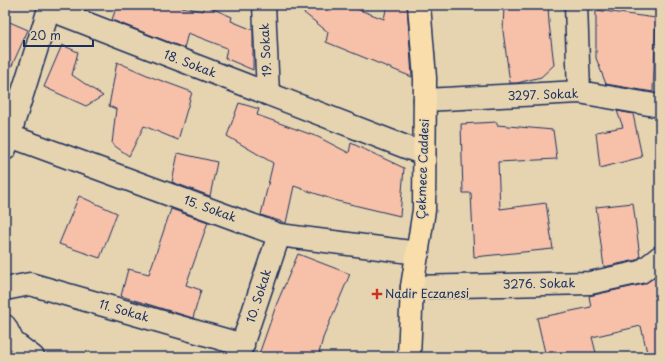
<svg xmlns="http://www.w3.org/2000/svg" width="665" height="362" font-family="'Playpen Sans',sans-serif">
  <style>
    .building { fill: #f7c1a9; stroke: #1b2f5e }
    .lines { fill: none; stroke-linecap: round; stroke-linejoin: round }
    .minor-casing { stroke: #1b2f5e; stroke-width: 25 }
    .major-casing { stroke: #1b2f5e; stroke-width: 25 }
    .minor { stroke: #e6d4b1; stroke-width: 22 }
    .major { stroke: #f9deab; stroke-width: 22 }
    .poi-dot { fill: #c8321e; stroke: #e6d4b1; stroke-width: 1.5 }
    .labels { text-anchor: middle; stroke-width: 3; stroke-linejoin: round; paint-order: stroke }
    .street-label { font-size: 12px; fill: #1b2f5e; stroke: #e6d4b1 }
    .poi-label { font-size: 12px; fill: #1b2f5e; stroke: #e6d4b1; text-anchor: start }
  </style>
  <rect width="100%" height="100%" fill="#e6d4b1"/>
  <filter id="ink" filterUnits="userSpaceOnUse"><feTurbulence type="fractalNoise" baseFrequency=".025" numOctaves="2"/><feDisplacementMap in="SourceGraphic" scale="8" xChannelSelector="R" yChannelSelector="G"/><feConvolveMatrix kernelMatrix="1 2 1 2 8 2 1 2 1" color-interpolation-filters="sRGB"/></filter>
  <g filter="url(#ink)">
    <path class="building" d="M117 5H171L203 11 204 5 232 17 231 21 253 30V70L225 58 227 48 188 33 184 48 112 20Z
      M294 5H346L384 19 387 5H407L412 77 326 42 328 32Z
      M504 5H548L549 23 554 65 541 77 517 83H510L503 31Z
      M596 10 656 18 653 92 606 84 596 58Z
      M5 20 28 30 5 81Z
      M62 45 78 52 72 75 103 96 86 106 44 87Z
      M117 62 154 78 192 92 178 140 144 126 129 156 112 144 116 109 109 106Z
      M239 103 259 109 257 115 318 137 349 153 351 143 404 168 400 216 337 201 294 186 286 223 261 215 273 163 227 136Z
      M617 111 633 114 642 157 600 168 596 132 623 127Z
      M497 122V125L553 130 557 159 498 162 500 209 546 203 553 249 474 257 471 193H463L461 124Z
      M178 153 217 162 210 196 172 182Z
      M79 196 117 213 100 258 59 244Z
      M633 203 640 257 636 260 604 267 596 207Z
      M171 209 208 222 186 285 201 290 193 318 121 296 128 269 149 274Z
      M298 254 350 274 323 338 318 357H258L277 303Z
      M660 277V357H648L641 326 592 337 597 357H546L537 318 591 307 589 296 644 284 652 279Z"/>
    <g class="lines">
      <defs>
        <path id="minor" d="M264 5 268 94
          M576 5 579 92
          M425 100 579 92 660 106
          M10 136 279 235 418 253
          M5 149 49 9 424 154
          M412 287 590 283 641 272 660 257
          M5 289 30 284 243 345
          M5 326 13 342 33 357
          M238 357 279 235"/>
        <path id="major" d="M409 357 412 287 424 210 425 78 419 5"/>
      </defs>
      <use href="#minor" class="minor-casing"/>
      <use href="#major" class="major-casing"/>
      <use href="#minor" class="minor"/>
      <use href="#major" class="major"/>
    </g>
  </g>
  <path class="poi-dot" d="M375 288h4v4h4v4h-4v4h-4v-4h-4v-4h4z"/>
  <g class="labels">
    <g class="street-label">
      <text transform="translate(266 50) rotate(-93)" y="4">19. Sokak</text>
      <text transform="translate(190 64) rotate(21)" y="4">18. Sokak</text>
      <text transform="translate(543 95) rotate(-2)" y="4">3297. Sokak</text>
      <text transform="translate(423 169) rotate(-88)" y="4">Çekmece Caddesi</text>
      <text transform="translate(210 209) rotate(20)" y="4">15. Sokak</text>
      <text transform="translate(539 284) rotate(-1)" y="4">3276. Sokak</text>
      <text transform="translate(259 296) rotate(-72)" y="4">10. Sokak</text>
      <text transform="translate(124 311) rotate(16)" y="4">11. Sokak</text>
    </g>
    <g class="poi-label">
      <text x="385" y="298">Nadir Eczanesi</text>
    </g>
  </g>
  <rect width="665" height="362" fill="none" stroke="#e6d4b1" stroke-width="20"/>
  <rect x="10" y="10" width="645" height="342" fill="none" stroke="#1b2f5e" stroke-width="1.5" filter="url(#ink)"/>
  <path d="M24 40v6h69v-6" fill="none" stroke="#1b2f5e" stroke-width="2"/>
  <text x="30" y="40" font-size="12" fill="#1b2f5e" stroke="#e6d4b1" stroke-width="3" paint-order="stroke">20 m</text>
</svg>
